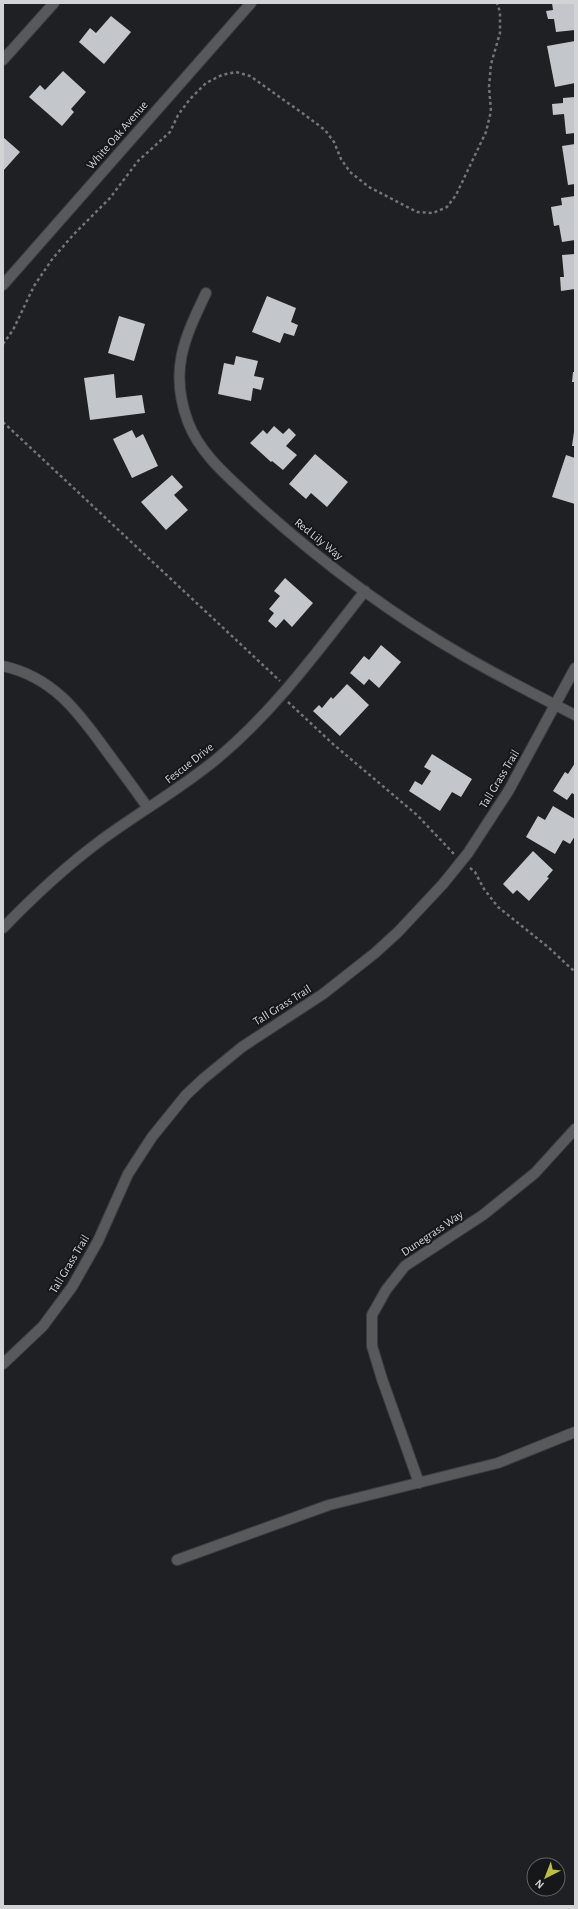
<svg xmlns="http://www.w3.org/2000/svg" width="578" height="1909" font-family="'Alegreya Sans',sans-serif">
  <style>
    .building { fill: #c3c6ca }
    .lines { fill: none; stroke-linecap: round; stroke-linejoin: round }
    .minor-casing { stroke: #3b3d3f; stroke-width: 12 }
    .tertiary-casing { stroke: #3b3d3f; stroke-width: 12 }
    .path { stroke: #737577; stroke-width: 2.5; stroke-dasharray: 3 3; stroke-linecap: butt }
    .minor { stroke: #58595b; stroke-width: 10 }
    .tertiary { stroke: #58595b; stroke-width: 10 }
    .labels { text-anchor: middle; stroke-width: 4; stroke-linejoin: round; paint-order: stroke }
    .street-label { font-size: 12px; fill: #d1d3d5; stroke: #151719 }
  </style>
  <rect width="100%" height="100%" fill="#1e2023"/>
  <path class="building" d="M552 3H575V30L556 32 554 19H548L546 11 553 10Z
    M111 16 131 32 104 64 79 42 90 28 96 33Z
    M575 41V83L555 87 547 46Z
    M63 71 86 92 71 109 74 112 62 126 29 97 40 85 45 90Z
    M575 97V133L566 134 564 114 553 115 552 104 563 103V98Z
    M3 137 20 152 3 171Z
    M575 144V184L568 185 562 146Z
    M575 196V240L562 242 559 225 554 226 551 207 562 205 561 198Z
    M575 254V289L561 291 560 277H564L562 255Z
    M267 296 296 308 291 322 298 325 294 336 284 333 280 343 252 332Z
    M119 316 145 324 134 361 108 353Z
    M236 356 258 361 254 376 264 378 261 390 253 388 251 401 218 394 224 363 234 365Z
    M573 372H575V382H572Z
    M114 374 116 398 142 395 145 413 90 420 84 378Z
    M274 426 283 434 289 428 296 435 286 446 297 455 283 470 272 461 271 462 250 443 263 430 267 434Z
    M132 430 136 438 143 434 158 466 132 478 113 439Z
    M574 432H575V446H572Z
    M315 454 348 482 327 507 311 493 306 499 289 484Z
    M566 455 575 458V504L552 497Z
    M172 475 183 487 174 495 188 510 166 530 141 502Z
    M285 578 313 603 292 627 284 619 276 628 268 621 274 613 269 609 280 596 274 591Z
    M381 645 401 662 379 688 369 679 364 685 350 673 364 656 369 660Z
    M347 684 369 705 340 736 313 711 319 705 322 708 331 697 333 699Z
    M432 754 472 779 461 797 452 792 440 811 409 791 415 781 422 785 431 771 424 767Z
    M575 763V795L572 793 567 800 553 791 565 772 568 774Z
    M553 806 575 819V836L570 844 563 840 555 854 526 837 538 816 545 820Z
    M533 851 553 870 547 877 549 878 529 901 517 890 513 894 503 884Z"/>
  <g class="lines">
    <defs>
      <path id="minor" d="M3 60 54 3
        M206 293C184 339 169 371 188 422 201 456 231 479 256 503 320 561 389 613 464 656 500 677 538 696 575 715
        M3 666C52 677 77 710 105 749 119 768 134 788 148 808
        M3 928C33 897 65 867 100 841 139 812 181 789 219 757 276 709 319 649 365 591
        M3 1364 43 1326 72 1287 98 1241 128 1174 152 1137 186 1095 203 1079 242 1047 323 994 375 953 398 932 443 884 468 853 509 790 575 668
        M419 1483 382 1379 372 1346V1315L386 1290 405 1266 483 1215 535 1173 575 1129
        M177 1560 329 1505 498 1463 575 1432"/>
      <path id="tertiary" d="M3 285 251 3"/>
    </defs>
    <use href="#minor" class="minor-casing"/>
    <use href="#tertiary" class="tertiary-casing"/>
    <path class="path" d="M3 344 13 330 34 286 53 258 74 234 110 198 138 161 170 132 178 115 190 99 206 83 222 75 236 72 250 76 305 115 325 130 334 142 341 159 350 172 369 187 417 212 433 213 447 207 456 195 486 132 491 111 489 87 491 64 500 33V12L497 3
      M3 422 280 681
      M288 702 333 744 417 815 454 854
      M470 868 475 872 484 889 498 907 548 947 575 972"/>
    <use href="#minor" class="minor"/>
    <use href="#tertiary" class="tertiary"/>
  </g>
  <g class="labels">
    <g class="street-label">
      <text transform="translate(117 135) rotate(-49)" y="4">White Oak Avenue</text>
      <text transform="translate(319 539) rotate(39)" y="4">Red Lily Way</text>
      <text transform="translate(189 763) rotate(-38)" y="4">Fescue Drive</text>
      <text transform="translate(499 779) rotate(-59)" y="4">Tall Grass Trail</text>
      <text transform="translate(282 1005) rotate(-32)" y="4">Tall Grass Trail</text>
      <text transform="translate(432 1233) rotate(-34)" y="4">Dunegrass Way</text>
      <text transform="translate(69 1264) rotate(-59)" y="4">Tall Grass Trail</text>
    </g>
  </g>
  <rect width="578" height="1909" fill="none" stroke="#d1d3d5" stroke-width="8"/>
  <g transform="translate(546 1877) rotate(222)"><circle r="19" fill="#151719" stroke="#606264"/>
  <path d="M0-3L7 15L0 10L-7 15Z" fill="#bbc044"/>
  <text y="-6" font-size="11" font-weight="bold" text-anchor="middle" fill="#d1d3d5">N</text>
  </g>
</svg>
